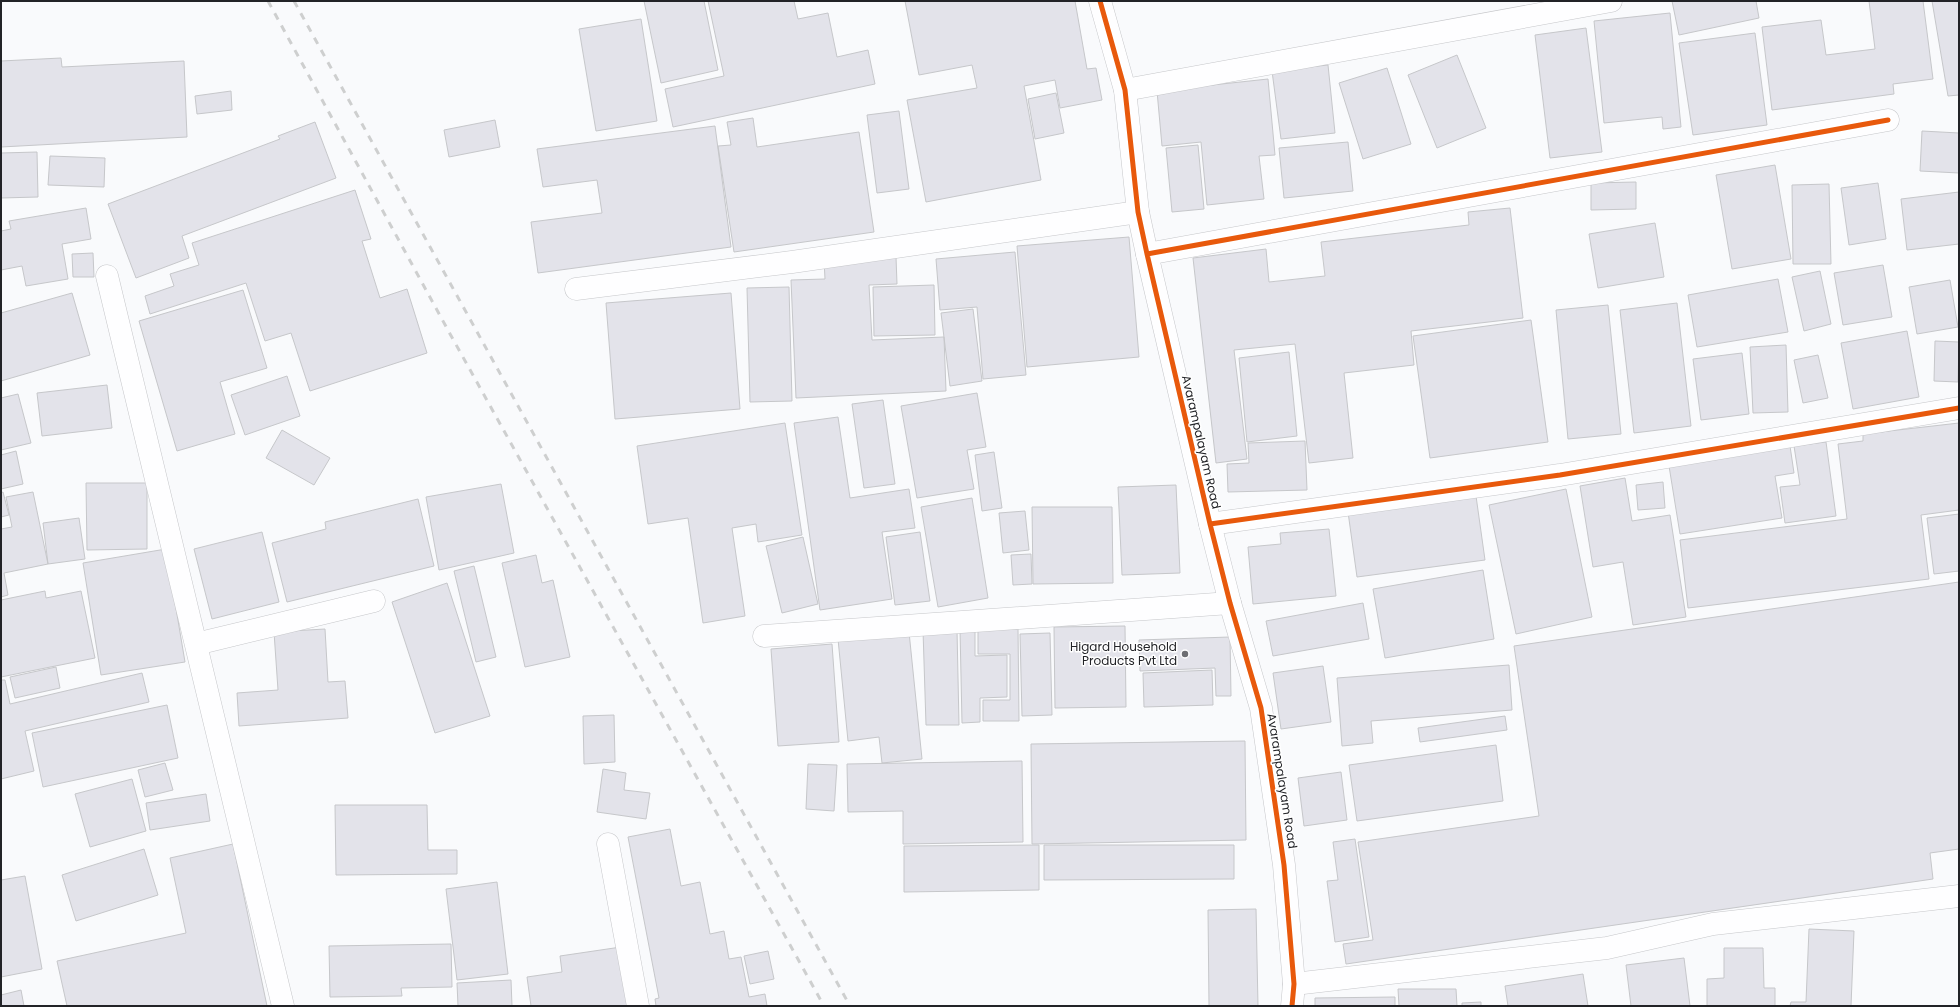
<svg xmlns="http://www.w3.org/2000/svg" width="1960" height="1007" font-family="Poppins,sans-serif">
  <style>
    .building { fill: #e3e3ea; stroke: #c6c7ca }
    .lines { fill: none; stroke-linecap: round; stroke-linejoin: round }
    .minor-casing { stroke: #c6c7ca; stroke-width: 23 }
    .tertiary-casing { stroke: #c6c7ca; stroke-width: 23 }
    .minor { stroke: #fefeff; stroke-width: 22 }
    .tertiary { stroke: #fefeff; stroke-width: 22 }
    .rail { stroke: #cecfcf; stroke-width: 3; stroke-dasharray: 7 7; stroke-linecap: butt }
    .cycleway-casing { stroke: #fff; stroke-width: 8 }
    .cycleway { stroke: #e8590c; stroke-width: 5 }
    .poi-dot { fill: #6d6e72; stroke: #fff; stroke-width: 1.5 }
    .labels { text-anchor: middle; stroke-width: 3; stroke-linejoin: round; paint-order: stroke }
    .street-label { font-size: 12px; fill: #222327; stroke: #fff }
    .poi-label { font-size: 12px; fill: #222327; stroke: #fff; text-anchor: end }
  </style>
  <rect width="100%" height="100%" fill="#f9fafc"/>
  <path class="building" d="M644 1H704L718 70 661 83Z
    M708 1H794L798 19 828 13 837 57 868 50 875 84 673 127 665 89 724 76Z
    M905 1H1075L1087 69 1096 68 1102 100 1060 108 1055 80 1024 86 1041 180 926 202 907 100 977 88 972 65 919 75Z
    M1672 1H1756L1759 18 1679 35Z
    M1869 1H1923L1933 79 1893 84 1894 94 1772 110 1762 27 1821 20 1826 55 1875 49Z
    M1932 1H1959V95L1948 96Z
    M1670 13 1681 127 1663 129 1662 117 1604 123 1594 21Z
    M641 19 657 121 596 131 579 29Z
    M1586 28 1602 152 1550 158 1535 35Z
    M1755 33 1767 125 1693 135 1679 43Z
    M1457 55 1486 128 1437 148 1408 75Z
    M61 58 62 67 184 61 187 137 1 147V61Z
    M1328 65 1335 133 1281 139 1272 71Z
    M1387 68 1411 144 1363 159 1339 83Z
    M1268 79 1275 155 1259 156 1264 199 1207 205 1201 142 1162 146 1157 91Z
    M231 91 232 110 197 114 195 96Z
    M1056 93 1064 133 1035 139 1028 99Z
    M899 111 909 189 877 193 867 115Z
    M753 118 757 147 859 132 874 232 734 252 718 146 731 145 727 122Z
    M495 120 500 147 449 157 444 130Z
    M315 122 336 178 182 236 189 258 136 278 108 204 280 139 278 136Z
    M715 126 731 247 538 273 531 222 602 213 597 180 543 187 537 149Z
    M1922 131 1959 133V173L1920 171Z
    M1348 142 1353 191 1284 198 1279 148Z
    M1198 145 1204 209 1172 212 1166 148Z
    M37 152 38 197 1 198V153Z
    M50 156 105 158 104 187 48 185Z
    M1775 165 1791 259 1732 269 1716 175Z
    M1636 182V209L1591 210V183Z
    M1878 183 1886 239 1849 245 1841 188Z
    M1829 184 1831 264H1793L1792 185Z
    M355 190 371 239 362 241 380 298 407 289 427 353 310 391 291 333 265 341 246 283 150 314 145 296 174 286 170 274 199 265 192 243Z
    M1959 192V244L1907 250 1901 199Z
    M86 208 91 239 62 244 68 279 26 286 22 266 1 270V231L11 229 9 221Z
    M1510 208 1523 318 1411 331 1414 365 1344 373 1353 458 1309 463 1295 344 1234 350 1247 459 1216 463 1193 258 1266 249 1269 282 1325 276 1321 242 1469 225 1468 212Z
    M1655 223 1664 277 1598 288 1589 234Z
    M1129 237 1139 357 1027 367 1017 246Z
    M1015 252 1026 375 983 379 977 307 940 310 936 259Z
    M93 253 94 277H73L72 254Z
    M896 257 897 284 869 285 872 340 944 337 946 391 796 398 791 280 825 279 824 260Z
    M1883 265 1892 317 1843 325 1834 273Z
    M1820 271 1831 324 1804 331 1792 277Z
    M1778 279 1788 332 1697 347 1688 295Z
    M1950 280 1958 327 1917 334 1909 287Z
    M934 285 935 335 874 336 873 287Z
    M789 287 792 401 750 402 747 288Z
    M243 290 267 368 220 382 235 434 177 451 139 321Z
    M72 293 90 355 1 381V313Z
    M731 293 740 409 615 419 606 303Z
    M1677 303 1691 426 1634 433 1620 310Z
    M1608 305 1621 434 1568 439 1556 310Z
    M973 309 982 381 950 386 941 313Z
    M1531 320 1548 442 1430 458 1413 336Z
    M1907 331 1919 397 1853 409 1841 343Z
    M1935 341 1959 342 1958 382 1934 381Z
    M1786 345 1788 412 1753 413 1750 347Z
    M1289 352 1297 436 1247 442 1239 358Z
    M1742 353 1749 414 1701 420 1693 359Z
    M1818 355 1828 398 1803 403 1794 360Z
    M287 376 300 416 245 435 231 395Z
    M107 385 112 428 42 436 37 393Z
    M977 393 986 447 967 450 974 489 917 498 901 406Z
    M18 394 31 443 1 450V398Z
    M883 400 895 484 864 488 852 404Z
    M838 417 850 498 909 489 915 528 882 532 892 599 820 610 794 423Z
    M785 423 802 535 758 542 756 524 732 528 745 616 703 623 688 518 648 524 637 446Z
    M1959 423V510L1921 515 1929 579 1688 608 1680 540 1847 519 1838 444 1863 441V434Z
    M282 430 330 458 314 485 266 458Z
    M1305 441 1307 490 1228 492 1227 464 1249 463 1248 443Z
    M1826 442 1836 516 1785 523 1780 487 1800 485 1794 446Z
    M1790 446 1794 473 1775 476 1782 518 1680 534 1669 466Z
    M16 451 23 484 1 489V455Z
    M994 452 1002 508 982 511 975 455Z
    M1625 478 1632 521 1670 515 1686 617 1633 625 1623 562 1593 567 1580 486Z
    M1663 482 1665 508 1638 510 1636 485Z
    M86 483H147V549L87 550Z
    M501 484 514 553 439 570 426 497Z
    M1176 485 1180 573 1122 575 1118 487Z
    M1566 489 1592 617 1516 634 1489 505Z
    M3 492 9 515 1 517V493Z
    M33 492 48 564 4 573 8 595 1 597V529L12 527 6 497Z
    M1476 496 1485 560 1357 577 1348 512Z
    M972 498 988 598 938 607 921 507Z
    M418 499 434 566 287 602 272 543 326 529 325 522Z
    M1032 507H1112L1113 583 1033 584Z
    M1025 511 1029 550 1003 553 999 513Z
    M1959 514V571L1934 574 1927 518Z
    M79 518 85 559 48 564 43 523Z
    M1329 529 1336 596 1253 604 1248 547 1281 544 1280 533Z
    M262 532 279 602 212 619 194 549Z
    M920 532 930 601 895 605 886 537Z
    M803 537 818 604 782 613 766 546Z
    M166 549 185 662 101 675 83 563Z
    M1031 554 1032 584 1013 585 1011 555Z
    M536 555 542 583 553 580 570 657 525 667 502 563Z
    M474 566 496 657 476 662 454 571Z
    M1483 570 1494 639 1385 658 1373 589Z
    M1959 582V849L1930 853 1933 879 1346 964 1343 944 1373 940 1358 842 1539 816 1514 646Z
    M447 583 490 716 435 733 392 602Z
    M45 591 46 598 81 591 95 658 1 677V600Z
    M1363 603 1369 639 1273 656 1266 621Z
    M1125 626 1126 707 1055 708 1054 627Z
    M975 628V656L1007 655V697L980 698V722L962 723 960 629Z
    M325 629 328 682 345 681 348 718 239 726 237 693 278 690 274 632Z
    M1018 629 1019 721H983V700H1010V654H978V630Z
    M923 630H957L959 725H926Z
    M909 632 922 759 882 763 879 737 848 741 838 639Z
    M1050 633 1052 715 1022 716 1020 634Z
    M1230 637 1231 696H1216L1215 668 1140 671 1139 640Z
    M832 644 839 742 778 746 771 649Z
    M1509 665 1512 710 1371 721 1373 743 1342 746 1337 678Z
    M1323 666 1331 722 1281 729 1273 673Z
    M56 667 60 688 15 698 10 677Z
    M1212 670 1213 705 1144 707 1143 673Z
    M142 673 149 702 25 731 34 771 1 779V680H5L10 704Z
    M167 705 178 758 43 787 32 733Z
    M614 715 615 762 584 764 583 716Z
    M1505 716 1507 730 1420 742 1418 728Z
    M1245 741 1246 840 1032 844 1031 744Z
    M1496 745 1503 801 1357 821 1349 765Z
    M1022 761 1023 842 903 844V811L848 812 847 764Z
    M165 763 173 790 145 797 138 770Z
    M808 764 837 765 834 811 806 809Z
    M603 769 626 773 624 790 650 793 646 819 597 812Z
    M1341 772 1347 820 1304 826 1298 778Z
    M132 779 146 831 90 847 75 794Z
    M206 794 210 821 150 830 146 803Z
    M335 805H427L428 850H457V874L336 875Z
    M670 829 681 886 700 882 710 934 724 931 729 959 741 957 749 997 765 994 767 1006H656L655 999 659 998 628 837Z
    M1355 839 1369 937 1335 942 1327 881 1338 880 1333 842Z
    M233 844 267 1006H67L57 961 186 933 170 858Z
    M1039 845V890L904 892V846Z
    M1044 845H1234V879L1044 880Z
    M144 849 158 895 76 921 62 875Z
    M25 876 42 969 1 977V880Z
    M497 882 508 974 457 980 446 889Z
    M1256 909 1258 1006H1209L1208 910Z
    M1809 929 1854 931 1851 1006H1790L1791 1002H1806Z
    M451 944 452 987 401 988 402 996 330 997 329 946Z
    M621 947 630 1006H531L527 977 562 972 560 956Z
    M1724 948H1763L1764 988H1775V1006H1707V979L1724 978Z
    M768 951 774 979 750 984 744 956Z
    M1684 958 1690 1006H1631L1626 965Z
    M1583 974 1588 1006H1508L1505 986Z
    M511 980 512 1006H458L457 983Z
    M1398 989H1456L1457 1006H1399Z
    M21 990 24 1006H1V995Z
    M1395 997V1006H1315V998Z
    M1481 1002V1006H1462V1003Z"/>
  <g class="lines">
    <defs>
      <path id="minor" d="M1125 90 1611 1
        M1147 254 1888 120
        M107 276 283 1006
        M576 289 792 262 1138 212
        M1210 524 1560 475 1959 408
        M764 636 1230 603
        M196 644 374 601
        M608 844 638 1006
        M1294 984 1607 948 1713 924 1959 896"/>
      <path id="tertiary" d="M1100 1 1125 90 1138 212 1147 254 1210 524 1230 603 1261 708 1284 865 1294 984 1292 1006"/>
    </defs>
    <use href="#minor" class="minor-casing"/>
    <use href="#tertiary" class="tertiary-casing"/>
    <use href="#minor" class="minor"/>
    <use href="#tertiary" class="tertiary"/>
    <path class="rail" d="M268 1 449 332 824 1006
      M294 1 850 1006"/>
    <defs>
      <path id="cycleway" d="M1100 1 1125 90 1138 212 1147 254 1210 524 1230 603 1261 708 1284 865 1294 984 1292 1006
        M1147 254 1888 120
        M1210 524 1560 475 1959 408"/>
    </defs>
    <use href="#cycleway" class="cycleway-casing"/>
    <use href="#cycleway" class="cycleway"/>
  </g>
  <circle class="poi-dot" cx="1185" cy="654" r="4"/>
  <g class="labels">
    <g class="street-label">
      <text transform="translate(1201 442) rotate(77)" y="4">Avarampalayam Road</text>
      <text transform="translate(1282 781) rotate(81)" y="4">Avarampalayam Road</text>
    </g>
    <g class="poi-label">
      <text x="1177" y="651">Higard Household<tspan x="1177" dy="14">Products Pvt Ltd</tspan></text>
    </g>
  </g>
  <rect width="1960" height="1007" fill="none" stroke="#222327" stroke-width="4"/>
</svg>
